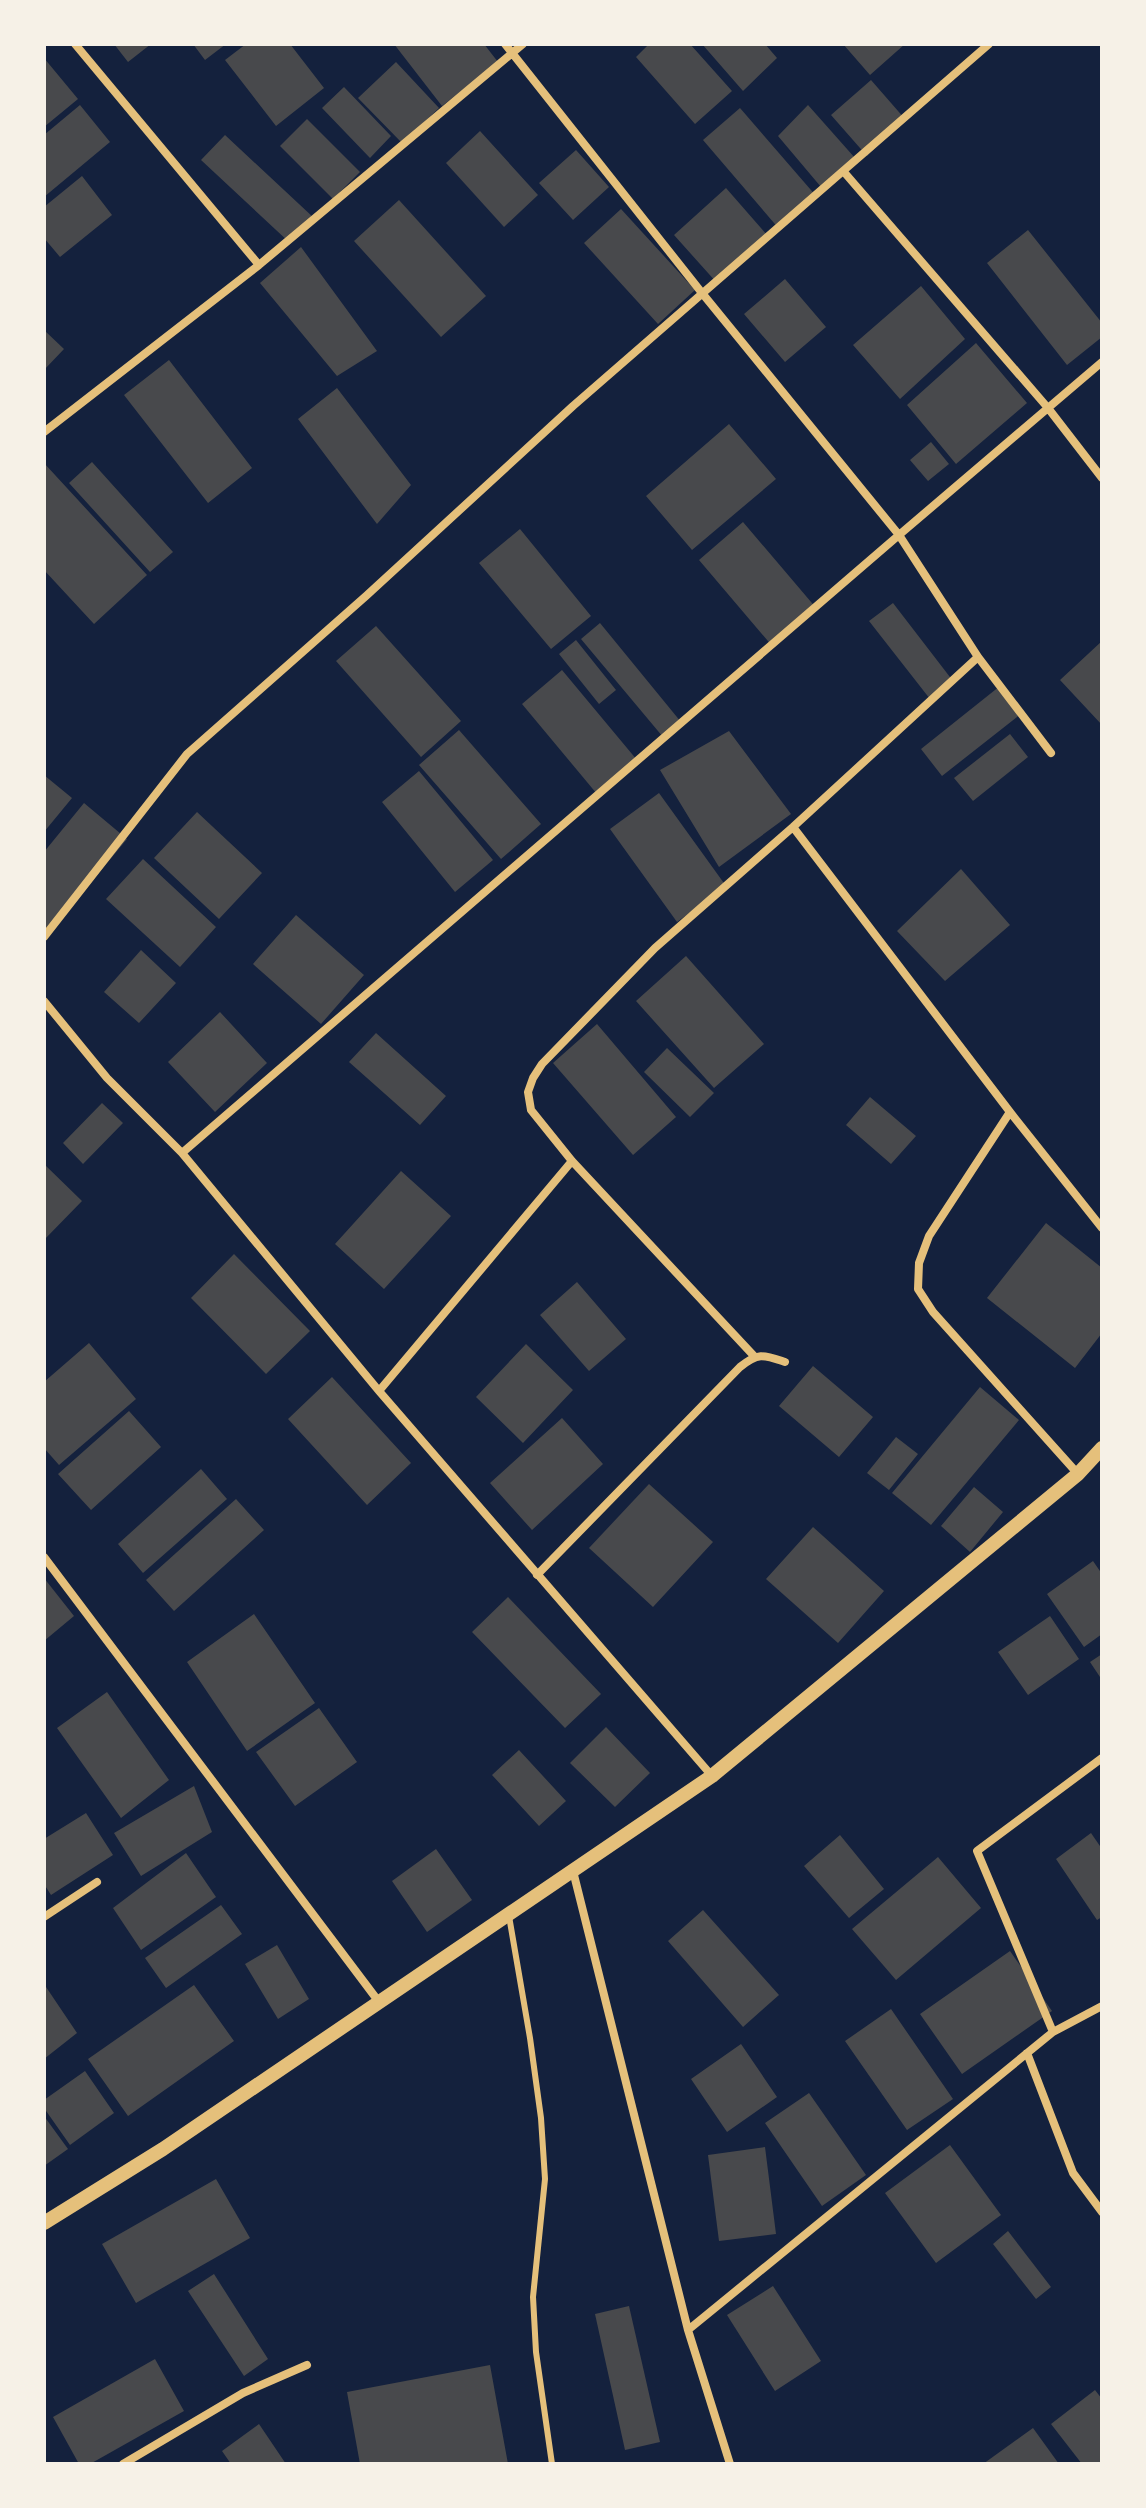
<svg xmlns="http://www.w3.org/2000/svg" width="1146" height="2508" font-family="Arial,sans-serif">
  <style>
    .building { fill: #48494c }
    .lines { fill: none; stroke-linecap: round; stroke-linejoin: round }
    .service { stroke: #e5c07b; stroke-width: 6 }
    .minor { stroke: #e5c07b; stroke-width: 8 }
    .tertiary { stroke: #e5c07b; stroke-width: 14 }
  </style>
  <rect width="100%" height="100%" fill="#14213d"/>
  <path class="building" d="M114 44H151L128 62Z
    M193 44H226L205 60Z
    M246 44H290L324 88 276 126 225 60Z
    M394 44H484L498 62 442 106Z
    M649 44H690L732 91 695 124 636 57Z
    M702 44H765L777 58 743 91Z
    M843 44H905L870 75Z
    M44 58 78 99 44 127Z
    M396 62 439 108 402 143 358 98Z
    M871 80 905 119 867 156 831 115Z
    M344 87 391 136 370 158 322 108Z
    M80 105 110 142 44 197V135Z
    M808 105 855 158 821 187 778 136Z
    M740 108 817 197 780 230 703 140Z
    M307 119 360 172 333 199 280 146Z
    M480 131 538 195 504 227 446 163Z
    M225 135 314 218 290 243 201 160Z
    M576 150 609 187 573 220 539 183Z
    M82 176 112 215 60 257 44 238V207Z
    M726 188 768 236 717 283 674 235Z
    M399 200 486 296 441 337 354 241Z
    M621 209 695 290 658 324 584 243Z
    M1028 230 1102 323V337L1067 365 987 263Z
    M301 247 377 351 337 376 260 283Z
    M785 279 826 327 785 362 744 314Z
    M921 286 965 339 900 399 853 345Z
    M44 330 64 349 44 370Z
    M976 343 1027 403 956 464 907 405Z
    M169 360 252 468 208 503 124 395Z
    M337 388 411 485 377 524 298 419Z
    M729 424 776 479 692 550 646 496Z
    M931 442 949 464 928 481 910 460Z
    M92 462 173 552 150 572 69 483Z
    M44 463 147 575 94 624 44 570Z
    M743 522 817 609 773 647 699 560Z
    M520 529 591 616 551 649 479 563Z
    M893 603 953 681 930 699 869 621Z
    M600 623 681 722 663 737 581 639Z
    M376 626 461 721 421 757 336 661Z
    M576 640 616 690 599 704 559 654Z
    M1102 641V725L1060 680Z
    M562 670 637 760 597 794 522 704Z
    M1000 686 1022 713 942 776 921 749Z
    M459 730 541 824 501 859 419 765Z
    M729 731 791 814 719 867 660 770Z
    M1010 734 1028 757 973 801 954 778Z
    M419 771 493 860 455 892 382 802Z
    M44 775 72 798 44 832Z
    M659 793 726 886 677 922 610 829Z
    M84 803 127 839 49 933 44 928V852Z
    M197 812 262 873 219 919 154 858Z
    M143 859 216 927 180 967 106 899Z
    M961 869 1010 925 945 981 897 931Z
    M296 915 364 975 321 1024 253 964Z
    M141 950 176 983 139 1023 104 992Z
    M686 956 764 1044 714 1088 636 1001Z
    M220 1012 267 1063 215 1112 168 1062Z
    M597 1024 676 1117 633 1155 553 1063Z
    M376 1033 446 1096 420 1125 349 1062Z
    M667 1048 714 1093 690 1117 644 1072Z
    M870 1097 916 1136 891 1164 846 1125Z
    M102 1103 123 1123 83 1164 63 1143Z
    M44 1164 82 1201 44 1240Z
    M401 1171 451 1216 384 1289 335 1244Z
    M1046 1223 1102 1268V1333L1075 1368 987 1298Z
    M234 1254 310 1331 266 1374 191 1298Z
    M577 1282 626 1339 589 1371 540 1315Z
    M89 1343 136 1399 59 1465 44 1448V1382Z
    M526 1344 573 1390 523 1443 476 1397Z
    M813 1366 873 1417 839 1457 779 1406Z
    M332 1377 411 1463 367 1505 288 1419Z
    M980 1387 1019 1420 931 1525 892 1493Z
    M129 1411 161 1447 91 1510 58 1474Z
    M562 1418 603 1464 532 1530 490 1483Z
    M896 1437 918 1454 889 1490 867 1473Z
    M201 1469 227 1499 143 1573 118 1544Z
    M649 1484 713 1542 653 1607 589 1548Z
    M974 1487 1003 1512 970 1552 941 1526Z
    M236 1499 264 1530 174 1611 146 1580Z
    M813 1527 884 1591 838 1643 766 1579Z
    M1093 1561 1102 1574V1634L1084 1647 1047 1594Z
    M44 1578 74 1616 44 1641Z
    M508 1597 601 1694 565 1728 472 1632Z
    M254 1614 315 1703 247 1751 187 1662Z
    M1050 1616 1079 1659 1028 1695 998 1652Z
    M1102 1654V1680L1090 1662Z
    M107 1692 169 1780 121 1818 57 1728Z
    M319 1708 357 1762 295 1806 256 1752Z
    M606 1727 650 1773 615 1807 570 1763Z
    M519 1750 566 1801 539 1826 492 1775Z
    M194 1786 212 1832 141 1876 114 1833Z
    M86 1813 113 1855 51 1895 44 1884V1839Z
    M1091 1833 1102 1849V1917L1097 1920 1056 1859Z
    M840 1835 884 1889 849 1918 804 1866Z
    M436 1849 472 1900 427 1932 392 1881Z
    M186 1853 216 1897 141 1950 113 1908Z
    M938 1857 981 1908 896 1980 852 1929Z
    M221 1905 242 1934 166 1988 145 1958Z
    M703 1910 779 1995 743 2027 668 1941Z
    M277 1945 309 1999 278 2019 245 1964Z
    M1010 1951 1052 2011 962 2074 920 2014Z
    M44 1984 77 2033 44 2059Z
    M194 1985 234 2041 128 2116 88 2059Z
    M891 2009 953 2099 907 2130 845 2041Z
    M741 2044 777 2097 727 2132 691 2079Z
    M85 2071 114 2113 70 2145 44 2108V2100Z
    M809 2093 866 2175 822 2206 765 2123Z
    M44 2116 68 2149 44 2166Z
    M950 2145 1001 2215 936 2263 885 2193Z
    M765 2147 776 2234 719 2241 708 2155Z
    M216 2179 250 2238 136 2303 102 2244Z
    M1008 2231 1051 2287 1036 2299 993 2244Z
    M214 2274 268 2359 244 2376 188 2291Z
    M773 2286 821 2361 775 2391 727 2315Z
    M629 2306 660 2442 625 2450 595 2314Z
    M155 2359 184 2411 90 2464H79L53 2417Z
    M490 2365 508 2464H360L347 2392Z
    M1095 2390 1102 2399V2464H1082L1051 2424Z
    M259 2424 286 2464H231L222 2451Z
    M1033 2428 1059 2464H983Z"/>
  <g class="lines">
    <path class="service" d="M509 1916 530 2038 541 2118 545 2179 533 2297 536 2352 552 2464"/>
    <path class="minor" d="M75 44 259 265
      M505 44 702 293 899 535 978 657 1051 753
      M844 172 1048 408 1102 478
      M44 432 259 265 523 44
      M793 827 1010 1112 1102 1228
      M44 937 187 754 366 596 573 406 989 44
      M44 1001 107 1078 182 1153 379 1391 712 1776
      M1010 1112 929 1236 919 1263 918 1289 933 1312 1078 1474
      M182 1153 899 535 1102 362
      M754 1356 572 1161 531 1110 528 1092 533 1078 542 1064 655 948 793 827 978 657
      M379 1391 572 1161
      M44 1557 379 2002
      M537 1575 740 1367C759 1352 764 1355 785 1362
      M573 1871 688 2330 730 2464
      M44 1917 97 1882
      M1053 2032 977 1851 1102 1758
      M1027 2053 1073 2173 1102 2212
      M688 2330 1053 2032 1102 2006
      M123 2464 243 2393 307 2365"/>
    <path class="tertiary" d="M44 2223 163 2149 712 1776 1078 1474 1102 1448"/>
  </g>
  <rect width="1146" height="2508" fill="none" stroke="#f6f1e7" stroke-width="92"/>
</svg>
